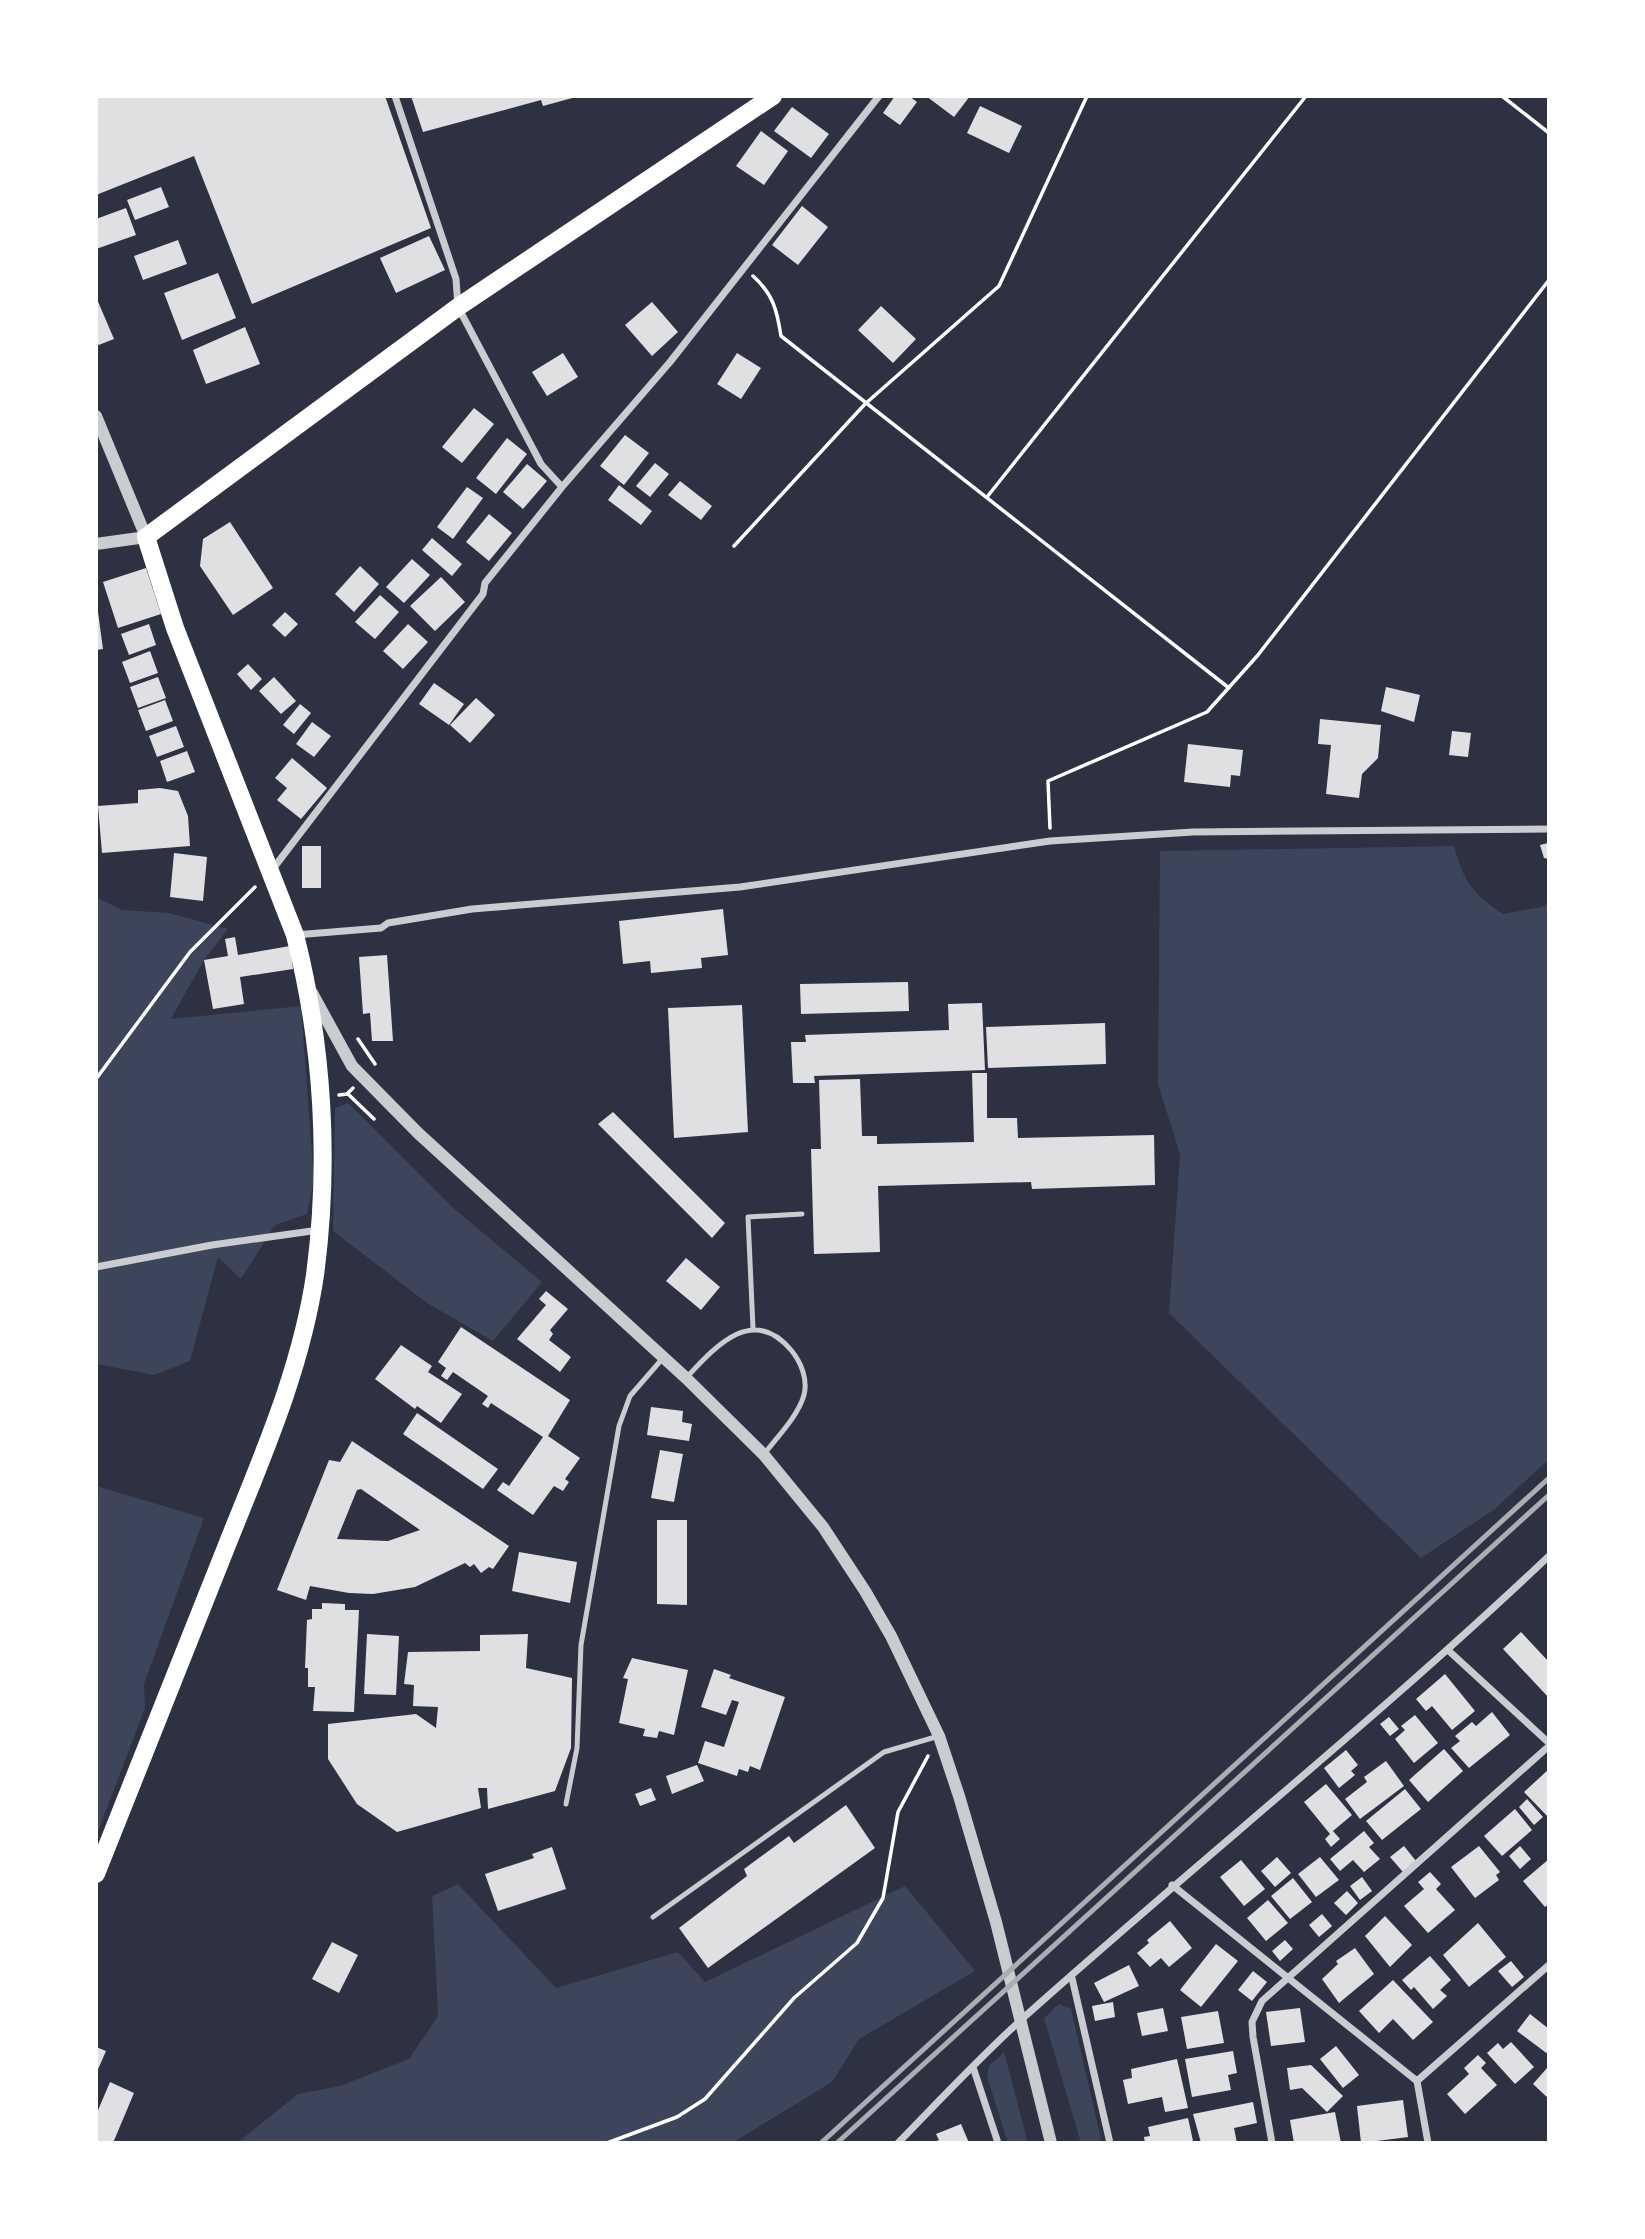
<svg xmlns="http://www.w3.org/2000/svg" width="1645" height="2239" font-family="'Space Grotesk',sans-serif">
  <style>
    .green { fill: #3c4559 }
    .building { fill: #e0e0e3; fill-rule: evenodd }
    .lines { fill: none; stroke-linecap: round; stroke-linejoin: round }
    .path { stroke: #fff; stroke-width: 3.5 }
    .service { stroke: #caccd0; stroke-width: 5 }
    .minor { stroke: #caccd0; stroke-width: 7 }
    .tertiary { stroke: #caccd0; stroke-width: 12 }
    .primary { stroke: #fff; stroke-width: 18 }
    .rail { stroke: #abadb3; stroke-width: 5 }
  </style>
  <rect width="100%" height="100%" fill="#2d3142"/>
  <path class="green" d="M1454 846C1464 882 1472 893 1503 914L1542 907 1549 902V1459L1495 1509 1421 1558 1169 1313 1180 1154 1158 1084 1160 851Z
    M96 897 122 910 169 913 228 929 204 960 171 1019 301 1006 314 1180 307 1214 275 1225 241 1279 218 1257 190 1361 154 1375 96 1364Z
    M348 1103 452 1207 542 1282 493 1341 427 1303 333 1231 335 1108Z
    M96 1486 204 1518 144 1684 145 1708 96 1837Z
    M458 1884 556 1988 678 1952 705 1982 905 1886 975 1971 859 2039 832 2082 732 2143H237L298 2094 340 2086 409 2059 438 2016 432 1896Z
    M1059 2004 1071 2009 1102 2143H1081L1044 2018Z
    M1004 2052 1028 2143H1008L987 2077 989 2066Z"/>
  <path class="building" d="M96 96H385L431 228 252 304 194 156 96 195Z
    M411 96H576V97L543 106 541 100 423 132Z
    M895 96H909L917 102 900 125 883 113Z
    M926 96H970L954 117Z
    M980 106 1022 126 1009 153 967 133Z
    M792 107 829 134 811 158 774 131Z
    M761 131 788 151 764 185 736 166Z
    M161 187 169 207 135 220 127 200Z
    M802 206 828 227 798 265 772 245Z
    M126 208 136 235 96 249V219Z
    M429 236 445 270 396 293 380 258Z
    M178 240 187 264 143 280 134 256Z
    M218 273 236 318 182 340 164 293Z
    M96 297 114 339 96 346Z
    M652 302 678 332 652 356 625 325Z
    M881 306 916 339 893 363 858 330Z
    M245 327 260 364 206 384 193 350Z
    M563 353 578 377 547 396 532 372Z
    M737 353 761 368 741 399 717 384Z
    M474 408 494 424 462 463 442 447Z
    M625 435 649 453 624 485 600 466Z
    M507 438 527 454 496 494 476 478Z
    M655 463 669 474 650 497 636 486Z
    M527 464 547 481 523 509 503 492Z
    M680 481 712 506 701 520 668 495Z
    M619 485 652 511 641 525 608 500Z
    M467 487 483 498 453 539 437 527Z
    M489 514 512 533 489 561 466 542Z
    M230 522 273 588 233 615 200 566 203 539Z
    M432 538 462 564 452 576 422 550Z
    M412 559 430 575 404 603 386 587Z
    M360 566 379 584 354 612 335 594Z
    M146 568 161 614 118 628 103 582Z
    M441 577 465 602 435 631 410 606Z
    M380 595 399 612 375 639 355 622Z
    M98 612 103 649 96 650V613Z
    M285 612 298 624 285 637 272 625Z
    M149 624 156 645 129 655 121 634Z
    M408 624 428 642 403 669 383 651Z
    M150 651 158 673 130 683 122 662Z
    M248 664 262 679 251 690 237 674Z
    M158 677 166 698 138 708 130 687Z
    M274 677 296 701 281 714 259 691Z
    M434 683 464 704 449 725 419 704Z
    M1386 687 1420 695 1414 722 1381 711Z
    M476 698 495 715 470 743 450 725Z
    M165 700 173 721 146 731 138 710Z
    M300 704 311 713 294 734 283 725Z
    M1320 719 1381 725 1378 758 1362 774 1359 798 1326 794 1331 745 1318 744Z
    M312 722 331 736 314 757 296 744Z
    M176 726 184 747 157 757 149 736Z
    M1452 731 1471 733 1468 757 1449 755Z
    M1188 744 1243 750 1240 776 1231 775 1230 787 1184 782Z
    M187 751 195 772 167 782 160 761Z
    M292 758 327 788 301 819 277 800 287 788 275 778Z
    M160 788 178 791 188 816 190 846 102 853 98 806 138 803V790Z
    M1548 843 1549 846V859L1544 858 1540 845Z
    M302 846H321V888H302Z
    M174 853 207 857 203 901 170 897Z
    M723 909 728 955 701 958 702 968 651 973 650 961 623 964 619 921Z
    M235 937 238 955 290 946 293 969 240 977 244 1004 213 1009 204 960 228 956 225 939Z
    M387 955 393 1041H372L370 1013 363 1014 359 957Z
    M908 982 909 1011 801 1014 800 984Z
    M982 1003 985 1070 814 1076 815 1083H793L791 1042H806L805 1035 949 1030 948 1004Z
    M742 1005 748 1132 674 1138 668 1008Z
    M1105 1023 1106 1064 988 1068 986 1027Z
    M972 1073H987V1118H1017L1018 1138 1154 1135 1155 1185 1032 1189 1031 1182 878 1186 880 1252 814 1254 811 1149H821L819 1080 860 1079 862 1136H877V1144L974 1142Z
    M613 1112 725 1223 712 1238 598 1124Z
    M686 1258 720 1287 701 1310 666 1281Z
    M546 1291 568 1309 550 1330 553 1334 549 1340 571 1357 560 1372 517 1339 546 1305 539 1299Z
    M461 1327 570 1400 548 1436 580 1458 565 1479 569 1482 563 1491 554 1486 533 1515 497 1490 503 1482 509 1486 543 1437 491 1403 488 1408 482 1404 488 1396 453 1372 447 1380 441 1376 446 1368 438 1362Z
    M401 1345 432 1366 428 1372 462 1394 441 1423 417 1406 415 1409 375 1379Z
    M651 1407 683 1411 682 1422 692 1424 689 1441 647 1435Z
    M417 1413 498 1469 483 1489 403 1434Z
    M352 1441 509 1546 493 1569 489 1567 481 1573 474 1564 470 1567 465 1563 415 1587 373 1594 349 1593 310 1586 306 1600 277 1590 329 1460 340 1462ZM361 1489 420 1530 388 1541 337 1539 357 1490Z
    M660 1450 683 1454 674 1502 651 1498Z
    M657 1520H687V1605L657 1604Z
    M519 1552 577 1562 570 1603 512 1591Z
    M322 1603 345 1604V1610H359L354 1712 313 1711 315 1687H308V1668H305L307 1620 312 1619V1609H322Z
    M1521 1632 1549 1662V1698L1503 1649Z
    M367 1634 399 1636 396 1695 364 1694Z
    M528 1634 526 1668 572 1678 571 1748 555 1791 488 1809 487 1788H478L481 1808 397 1832 357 1804 328 1759V1724L416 1714 436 1728 438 1707 413 1706 414 1685 404 1684 408 1652 480 1651V1635Z
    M632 1658 688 1670 674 1735 659 1731 657 1738 643 1736 645 1729 619 1723 628 1679 623 1678Z
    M714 1669 731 1675 729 1678 785 1697 760 1770 750 1766 748 1772 739 1769 737 1776 698 1763 705 1741 724 1747 739 1702 732 1700 726 1715 701 1707Z
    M1445 1674 1475 1711 1452 1730 1432 1706 1426 1711 1416 1699Z
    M1492 1712 1510 1735 1469 1768 1451 1748 1460 1741 1455 1736 1472 1722 1476 1726Z
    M1415 1715 1438 1743 1414 1763 1395 1739 1405 1730 1401 1726Z
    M1389 1717 1399 1729 1390 1736 1380 1724Z
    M1444 1749 1463 1771 1428 1802 1409 1780Z
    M1346 1750 1358 1765 1351 1771 1355 1775 1339 1788 1324 1768Z
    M1386 1761 1404 1786 1360 1819 1345 1799 1367 1782 1364 1777Z
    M697 1765 704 1781 672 1794 666 1776Z
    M1549 1769V1818L1524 1792Z
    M1326 1784 1352 1815 1333 1831 1340 1839 1331 1847 1325 1839 1330 1834 1304 1802Z
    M651 1788 656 1800 640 1806 635 1794Z
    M1405 1789 1421 1809 1382 1840 1366 1821Z
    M1527 1799 1543 1817 1534 1825 1519 1807Z
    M846 1805 875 1848 708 1968 679 1928 747 1876 744 1869 789 1836 794 1843Z
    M1515 1809 1532 1830 1502 1856 1484 1836Z
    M1364 1831 1374 1843 1369 1847 1380 1859 1364 1872 1353 1860 1340 1871 1330 1859Z
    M1404 1846 1416 1861 1403 1872 1390 1857Z
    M1479 1846 1500 1872 1496 1875 1499 1880 1475 1898 1451 1867Z
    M1520 1846 1531 1859 1520 1869 1509 1856Z
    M552 1847 566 1889 498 1911 485 1874 534 1858 532 1854Z
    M1277 1857 1291 1873 1275 1887 1261 1871Z
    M1320 1857 1339 1880 1316 1897 1298 1874Z
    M1549 1859V1904L1545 1907 1523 1881Z
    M1241 1860 1265 1889 1244 1906 1220 1877Z
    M1430 1872 1441 1884 1436 1889 1455 1910 1428 1933 1404 1906 1424 1889 1418 1882Z
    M1362 1877 1372 1891 1360 1900 1350 1886Z
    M1293 1878 1312 1902 1290 1919 1271 1896Z
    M1347 1891 1358 1903 1346 1915 1334 1903Z
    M1268 1900 1288 1923 1266 1941 1247 1918Z
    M1322 1914 1332 1926 1319 1937 1309 1925Z
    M1385 1916 1412 1945 1390 1967 1365 1936Z
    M1170 1921 1192 1948 1169 1967 1161 1958 1150 1967 1137 1953 1149 1943 1147 1940Z
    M1478 1923 1506 1957 1469 1987 1443 1955Z
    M1285 1940 1293 1949 1280 1961 1272 1951Z
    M332 1942 358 1955 339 1993 312 1979Z
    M1216 1944 1238 1961 1201 2007 1180 1990Z
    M1355 1948 1374 1974 1339 2003 1322 1979 1338 1964 1336 1961Z
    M1430 1956 1451 1980 1440 1990 1447 1996 1433 2009 1414 1987 1411 1990 1402 1980Z
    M1511 1961 1524 1977 1512 1987 1498 1971Z
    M1129 1965 1139 1986 1104 2002 1094 1983Z
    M1253 1971 1267 1982 1252 2001 1238 1990Z
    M1393 1980 1433 2022 1413 2040 1393 2019 1379 2033 1359 2011Z
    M1113 2002 1115 2017 1095 2021 1092 2006Z
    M1163 2008 1168 2031 1142 2036 1137 2013Z
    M1300 2008 1305 2042 1271 2046 1266 2012Z
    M1218 2011 1224 2043 1187 2049 1181 2017Z
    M1530 2014 1549 2029V2055L1517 2031Z
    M1511 2042 1534 2067 1515 2084 1487 2053 1498 2043 1503 2049Z
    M1336 2046 1359 2075 1343 2088 1320 2059Z
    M96 2047 106 2051 96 2074Z
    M1233 2051 1237 2073 1228 2075 1231 2090 1192 2097 1185 2059Z
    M1478 2055 1486 2063 1481 2068 1497 2085 1465 2114 1447 2094 1469 2074 1464 2068Z
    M1177 2059 1188 2108 1165 2112 1162 2097 1128 2104 1123 2080 1132 2078 1131 2069Z
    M1311 2065 1343 2096 1327 2112 1302 2088 1290 2090 1287 2068Z
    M1547 2068 1549 2069V2099L1533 2084Z
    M110 2082 134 2093 113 2143H96V2115Z
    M1403 2100 1408 2137 1361 2143 1357 2106Z
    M1253 2102 1257 2123 1234 2128 1237 2143H1201L1193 2114Z
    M1335 2112 1341 2143H1294L1290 2120Z
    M1188 2118 1193 2141 1145 2143 1144 2137 1150 2136 1148 2127Z
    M961 2124 969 2143H931L939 2140 936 2134Z"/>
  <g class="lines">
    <path class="path" d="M1502 96 1549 133
      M753 276C773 294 777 310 781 336L1229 688
      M987 497 1306 96
      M734 546 865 404 999 286 1087 96
      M1050 828 1048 781 1207 712 1258 655 1549 280
      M358 1039 375 1064
      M96 1079 190 952 255 887
      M348 1094 374 1119
      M339 1095 347 1094 353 1088
      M607 2143 677 2117 705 2099 794 1998 857 1943 883 1898 898 1812 928 1756"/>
    <path class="service" d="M753 1328 748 1217 802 1214
      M686 1378C715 1347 752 1304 791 1350 801 1362 808 1379 804 1395 798 1416 778 1436 765 1453
      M566 1804 577 1748 581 1645 619 1426 630 1396 663 1358
      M653 1917 884 1752 939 1736"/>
    <path class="minor" d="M395 96 456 279 458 307 541 464 562 487
      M272 870 483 594 485 583 562 487 670 362 879 96
      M295 935 381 928 388 923 472 909 740 887 1050 841 1193 832 1549 829
      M96 1267 212 1245 319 1230
      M1449 1651 1549 1743
      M1172 1885 1417 2081 1428 2143
      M1072 1978 1110 2143
      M973 2067 998 2143
      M1417 2081 1549 1965
      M898 2143C939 2101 979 2058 1022 2019 1196 1863 1379 1717 1549 1556
      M1272 2143 1253 2037 1252 2022 1262 2001 1549 1746"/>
    <path class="tertiary" d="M96 416 146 537 96 544
      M312 993 352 1066 418 1133 686 1378 764 1455 823 1527 865 1591 891 1636 939 1736 959 1796 996 1922 1051 2143"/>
    <path class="primary" d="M96 1874C140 1765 183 1655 227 1545 262 1457 301 1370 315 1275 330 1162 323 1045 295 935L175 628 146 537 458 307 773 96"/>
    <path class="rail" d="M821 2143 1549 1478
      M837 2143 1549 1495"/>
  </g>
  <rect width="1645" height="2239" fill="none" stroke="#ffffff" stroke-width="196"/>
</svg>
